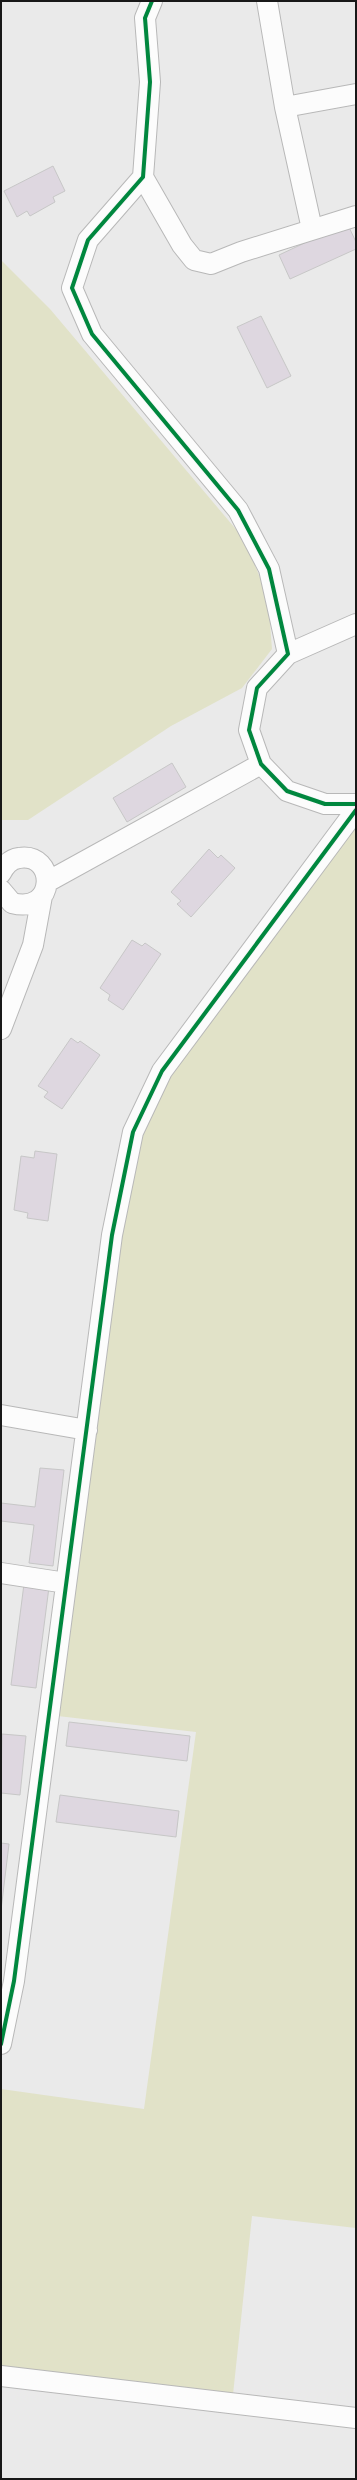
<svg xmlns="http://www.w3.org/2000/svg" width="357" height="2480" font-family="Barlow,sans-serif">
  <style>
    .green { fill: #e1e2c8 }
    .building { fill: #ded7e0; stroke: #c7c7c7 }
    .lines { fill: none; stroke-linecap: round; stroke-linejoin: round }
    .minor-casing { stroke: #b8b8b8; stroke-width: 22 }
    .minor { stroke: #fcfcfc; stroke-width: 20 }
    .cycleway-casing { stroke: #f6f7f8; stroke-width: 6 }
    .cycleway { stroke: #00873e; stroke-width: 4 }
  </style>
  <rect width="100%" height="100%" fill="#eaeaea"/>
  <path class="green" d="M1 260 50 309 245 540 268 598 272 649 242 688 171 726 28 820H1Z
    M356 810V2228L252 2216 232 2404 1 2376V2089L144 2109 196 1732 49 1715 133 1132 162 1071Z"/>
  <path class="building" d="M53 166 65 191 53 197 55 202 30 216 27 211 17 217 4 191Z
    M347 223 356 242V249L290 279 279 255Z
    M261 316 291 376 267 388 237 327Z
    M172 763 186 787 127 822 113 798Z
    M209 849 218 858 221 855 235 868 191 917 177 904 181 901 171 892Z
    M132 940 142 946 145 943 161 954 123 1010 108 1000 110 995 100 988Z
    M71 1038 78 1043 80 1041 100 1055 62 1109 44 1097 48 1092 38 1086Z
    M35 1151 57 1154 48 1221 27 1218 28 1213 14 1210 21 1156 34 1158Z
    M40 1468 64 1470 53 1566 29 1563 34 1525 1 1521V1503L35 1507Z
    M24 1584 49 1587 36 1688 11 1685Z
    M69 1722 190 1736 187 1761 66 1746Z
    M2 1734 26 1736 20 1795 1 1793Z
    M60 1795 179 1811 176 1837 56 1822Z
    M1 1843 9 1844 1 1910Z"/>
  <g class="lines">
    <defs>
      <path id="minor" d="M152 1 145 18 150 82 143 177 88 240 72 288 92 334 238 510 269 569 288 654 257 688 249 730 261 764 287 791 325 804H356
        M267 1 285 107 312 229
        M285 107 356 94
        M143 177 182 245 194 260 211 264 241 252 356 216
        M288 654 356 624
        M1 873C5 865 11 859 19 858 57 852 57 915 12 903L1 890
        M47 882 261 764
        M1 1029 33 945 42 896
        M1 1415 87 1430
        M1 1573 66 1583
        M1 2044 14 1981 112 1235 133 1132 162 1071 356 810
        M1 2376 356 2418"/>
    </defs>
    <use href="#minor" class="minor-casing"/>
    <use href="#minor" class="minor"/>
    <defs>
      <path id="cycleway" d="M152 1 145 18 150 82 143 177 88 240 72 288 92 334 238 510 269 569 288 654 257 688 249 730 261 764 287 791 325 804H356
        M1 2044 14 1981 112 1235 133 1132 162 1071 356 810"/>
    </defs>
    <use href="#cycleway" class="cycleway-casing"/>
    <use href="#cycleway" class="cycleway"/>
  </g>
  <rect width="357" height="2480" fill="none" stroke="#181818" stroke-width="4"/>
</svg>
